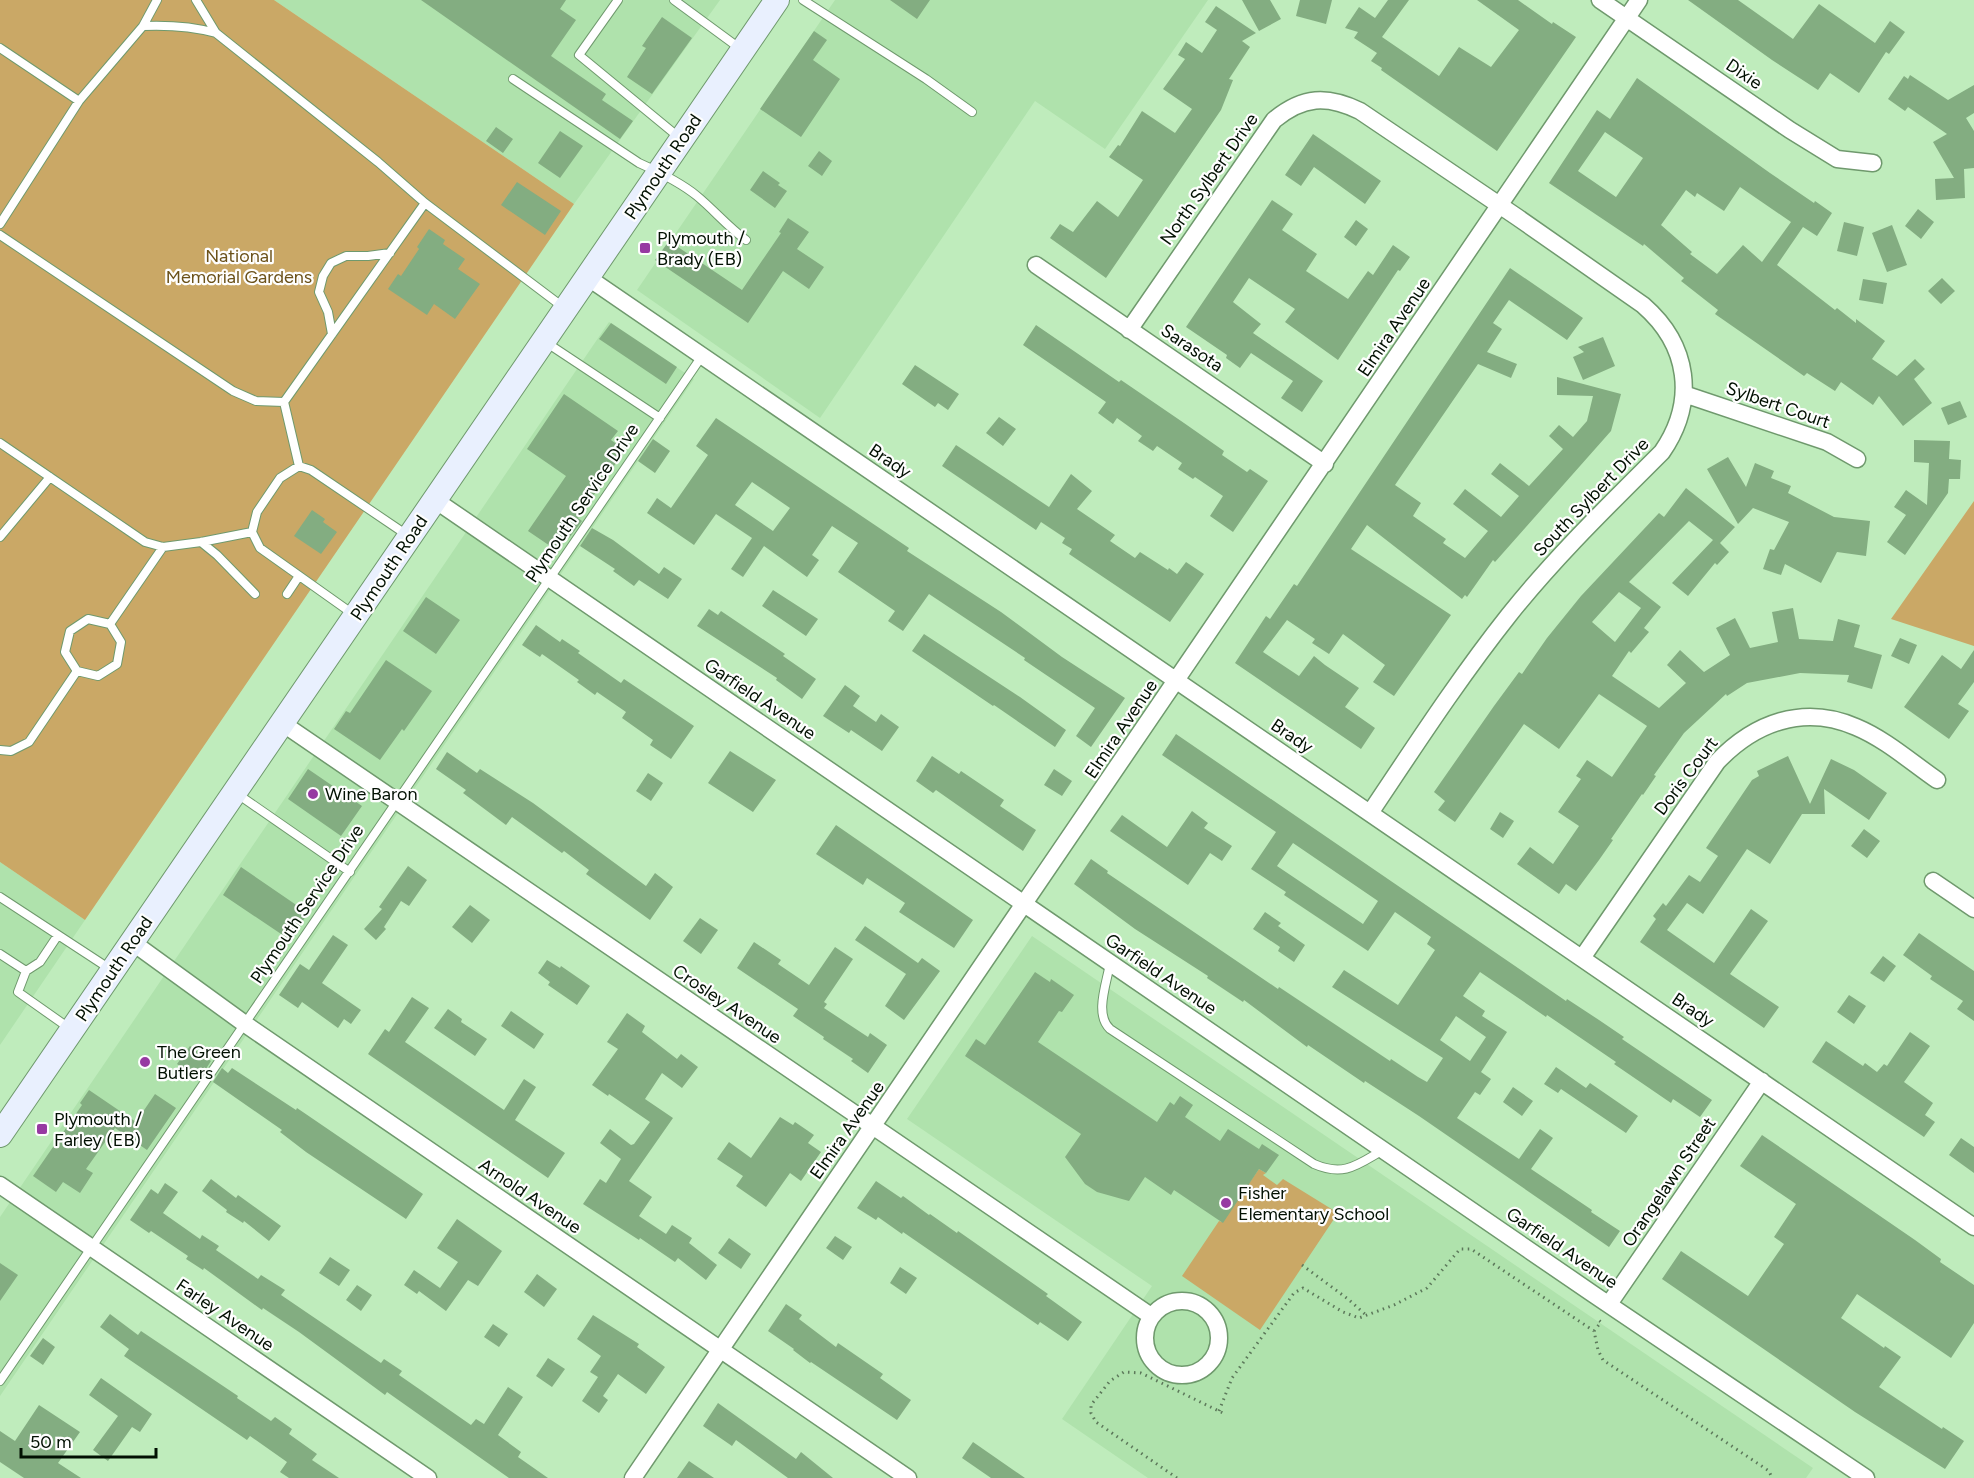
<svg xmlns="http://www.w3.org/2000/svg" width="1974" height="1478" font-family="Figtree,sans-serif">
  <style>
    .built { fill: #afe2ac }
    .green { fill: #caa866 }
    .building { fill: #83ad81; fill-rule: evenodd }
    .lines { fill: none; stroke-linecap: round; stroke-linejoin: round }
    .service-casing { stroke: #6f996d; stroke-width: 10 }
    .minor-casing { stroke: #6f996d; stroke-width: 19 }
    .secondary-casing { stroke: #6f996d; stroke-width: 26 }
    .path { stroke: #5c785a; stroke-width: 3; stroke-dasharray: 1.5 4.5; stroke-linecap: butt }
    .service { stroke: #fff; stroke-width: 8 }
    .minor { stroke: #fff; stroke-width: 16 }
    .secondary { stroke: #e9f0fe; stroke-width: 24 }
    .poi-dot { fill: #9739a2; stroke: #fefefe; stroke-width: 2 }
    .labels { text-anchor: middle; stroke-width: 4.5; stroke-linejoin: round; paint-order: stroke }
    .street-label { font-size: 18px; fill: #021002; stroke: #fefefe }
    .poi-label { font-size: 18px; fill: #021002; stroke: #fefefe; text-anchor: start }
    .park-label { font-size: 18px; fill: #6b5119; stroke: #fefefe }
  </style>
  <rect width="100%" height="100%" fill="#bfecbc"/>
  <path class="built" d="M274 0H720L574 204Z
    M835 0H1208L1105 149 1035 101 820 418 637 290Z
    M609 322 694 379 0 1396V1217Z
    M0 862 85 920 0 1045Z
    M1032 936 1813 1468 1806 1478H1148L1062 1419 1152 1286 907 1119Z"/>
  <path class="green" d="M0 0H274L574 204 85 920 0 862Z
    M1974 501V646L1891 619Z
    M1259 1169 1266 1173 1263 1175 1277 1185 1283 1179 1338 1213 1260 1330 1182 1276 1219 1221 1222 1222Z"/>
  <path class="building" d="M421 0H566L560 9 576 20 551 56 606 94 602 100 633 121 620 139Z
    M890 0H930L917 19Z
    M1242 0H1270L1281 19 1259 31Z
    M1300 0H1332L1326 24 1296 16Z
    M1388 0H1409L1382 37 1439 76 1459 47 1491 67 1519 30 1477 0H1518L1552 24 1553 22 1576 37 1497 151 1381 70 1382 68 1371 61 1377 53 1354 38 1358 32 1345 28 1359 7 1375 18Z
    M1688 0H1738L1793 39 1819 4 1875 43 1890 21 1905 32 1889 54 1886 52 1859 93 1830 73 1818 90 1772 60Z
    M1216 6 1256 33 1242 41 1250 47 1229 79 1233 80 1221 110 1106 278 1050 238 1060 224 1073 232 1097 201 1118 217 1143 180 1109 157 1118 145 1120 146 1142 111 1175 133 1192 109 1163 89 1185 59 1178 55 1186 42 1202 53 1217 30 1205 22Z
    M662 17 692 38 652 94 627 77 646 48 642 46Z
    M814 31 827 40 813 60 840 79 801 137 760 109Z
    M1910 75 1948 100 1974 85V113L1966 118 1974 131V168L1964 169 1965 198 1936 200 1935 179 1954 178 1933 142 1947 134 1908 107 1905 111 1888 99 1904 76 1908 79Z
    M1637 78 1770 173 1814 203 1815 201 1832 213 1817 236 1803 227 1777 265 1835 310 1837 308 1856 323V319L1885 341 1872 359 1897 376 1915 359 1925 369 1914 379 1932 403 1903 426 1879 396 1873 405 1841 382 1835 391 1807 373 1804 376 1715 314 1718 310 1681 281 1684 278 1644 244 1643 246 1549 183 1597 110 1610 119ZM1605 132 1643 158 1616 197 1578 171ZM1740 187 1791 222 1762 262 1743 245 1717 274 1690 254 1692 252 1661 225 1686 190 1695 197 1697 193 1724 211Z
    M496 127 513 139 503 153 486 141Z
    M560 131 583 146 560 178 538 163Z
    M1313 134 1381 181 1365 204 1314 167 1301 186 1285 175Z
    M819 151 832 161 822 176 808 166Z
    M763 171 780 183 778 185 787 191 775 208 750 190Z
    M517 182 561 211 545 235 501 205Z
    M1272 200 1293 214 1282 230 1317 254 1306 271 1348 299 1368 271 1373 275 1393 245 1410 257 1400 271 1398 270 1338 360 1285 322 1295 309 1249 278 1233 302 1261 324 1253 333 1323 381 1302 412 1281 398 1293 381 1251 353 1240 368 1226 358 1227 355 1186 327Z
    M1918 209 1934 222 1921 239 1905 226Z
    M788 218 809 232 797 249 824 267 809 289 783 271 748 323 655 260 669 241 742 290 781 233 779 232Z
    M1356 220 1368 229 1356 246 1344 237Z
    M1844 222 1864 227 1857 256 1837 251Z
    M1892 225 1907 265 1887 272 1872 233Z
    M429 229 445 240 443 244 465 259 458 269 480 284 455 319 434 304 427 315 388 289 398 274 401 276 419 249 417 247Z
    M1510 268 1583 318 1567 340 1509 300 1493 323 1502 329 1487 352 1517 364 1511 378 1478 364 1395 485 1421 503 1413 516 1446 539 1443 543 1465 558 1488 531 1453 504 1465 489 1501 517 1519 496 1491 474 1500 463 1529 486 1563 449 1549 436 1559 425 1573 437 1587 421 1593 396 1557 395V377L1621 394 1611 431 1495 562 1493 560 1467 597 1465 595 1462 599 1367 525 1351 549 1451 615 1394 696 1373 682 1385 665 1343 634 1329 654 1312 643 1315 639 1287 620 1263 652 1299 676 1314 656 1325 665 1359 688 1345 707 1375 728 1361 749 1235 663 1266 616 1270 619 1294 584 1297 586Z
    M1942 278 1955 291 1941 304 1928 291Z
    M1863 279 1887 283 1883 304 1859 300Z
    M611 323 677 367 666 384 599 339Z
    M1036 325 1119 382 1121 380 1184 423 1224 451 1222 455 1247 472 1250 469 1268 481 1233 532 1210 516 1223 496 1195 477 1193 479 1178 469 1182 463 1157 446 1153 451 1138 441 1142 436 1117 418 1113 424 1098 413 1106 402 1023 345Z
    M1603 337 1615 366 1583 380 1573 357 1584 352 1578 347Z
    M915 365 959 394 948 410 938 403 935 407 902 384Z
    M564 394 618 431 611 440 625 450 578 518 582 521 569 538 566 536 556 550 528 531 566 476 527 449Z
    M1960 401 1967 417 1948 425 1941 408Z
    M999 417 1016 429 1003 446 986 433Z
    M716 418 909 548 907 551 1001 612 1062 657 1125 698 1091 747 1076 736 1095 708 1024 660 1025 658 929 594 903 631 888 621 895 611 838 572 858 543 832 526 812 555 819 560 807 577 764 546 743 577 731 569 752 538 716 514 694 545 647 513 657 498 671 508 708 455 696 446ZM752 482 790 508 773 531 735 505Z
    M653 439 670 451 655 473 638 461Z
    M1914 440 1950 441 1949 459 1961 460 1960 479H1949L1948 493 1905 555 1887 542 1906 515 1894 507 1906 490 1927 505 1929 463 1914 462Z
    M956 445 1049 507 1071 474 1092 491 1077 509 1115 535 1110 541 1135 558 1140 552 1168 570 1169 568 1177 574 1186 562 1204 574 1170 622 1069 554 1072 549 1062 543 1065 538 1041 522 1036 530 942 466Z
    M1728 457 1746 487 1755 463 1774 471 1771 478 1791 486 1788 493 1834 517 1870 521 1866 556 1837 552 1821 583 1785 564 1781 575 1763 569 1770 549 1774 550 1789 522 1753 508 1738 524 1707 469Z
    M1686 488 1735 527 1720 543 1729 552 1717 565 1715 563 1688 596 1672 583 1713 540 1689 521 1629 582 1661 607 1644 628 1649 632 1631 653 1629 651 1612 676 1659 708 1686 683 1667 665 1680 650 1704 672 1730 655 1716 628 1735 618 1750 648 1778 642 1772 612 1793 608 1799 639 1833 641 1838 619 1860 625 1854 647 1882 655 1872 689 1847 682 1849 675 1800 673 1747 683 1727 696 1726 694 1684 733 1654 775 1656 776 1643 795 1642 794 1611 839 1613 840 1599 860 1576 891 1566 884 1559 894 1517 864 1530 847 1553 864 1579 826 1558 812 1581 779 1576 776 1587 760 1612 777 1647 726 1599 694 1559 749 1524 724 1455 822 1438 810 1445 801 1434 792 1494 706 1519 672 1522 674 1547 638 1581 596 1659 513 1664 517ZM1619 592 1641 608 1615 642 1592 622Z
    M312 510 325 519 323 522 337 532 321 554 294 536Z
    M592 528 613 540 659 574 664 567 682 579 668 599 639 580 634 586 613 571 615 569 580 546Z
    M773 590 818 619 806 636 762 606Z
    M426 597 460 620 436 654 403 631Z
    M709 609 718 615 721 611 785 654 783 656 816 679 802 699 776 680 777 678 697 626Z
    M536 625 560 642 562 639 580 651 578 653 621 683 624 679 694 726 671 759 650 745 653 740 622 718 626 712 597 692 595 695 577 682 579 680 542 654 540 657 522 645Z
    M924 634 1020 697 1066 730 1055 747 994 705 993 706 912 651Z
    M1900 638 1917 645 1909 664 1891 656Z
    M1974 650V682L1958 704 1969 711 1949 739 1904 707 1942 655 1961 669Z
    M386 660 432 691 404 731 402 729 380 760 334 729 346 711 350 713Z
    M845 685 860 696 853 706 876 722 881 714 899 727 882 751 851 730 849 733 823 716Z
    M1176 734 1566 1001 1567 999 1599 1020 1624 1037 1622 1039 1712 1100 1700 1117 1673 1099 1671 1103 1614 1064 1616 1062 1547 1015 1546 1017 1480 972 1463 996 1485 1011 1482 1016 1507 1032 1481 1072 1491 1079 1480 1095 1475 1092 1457 1118 1519 1159 1540 1129 1553 1138 1531 1169 1592 1210 1591 1212 1620 1231 1609 1247 1419 1116 1365 1081 1364 1083 1308 1045 1307 1047 1244 1000 1243 1002 1207 978 1208 976 1135 929 1074 884 1091 859 1108 871 1107 873 1278 989 1279 987 1390 1061 1391 1059 1418 1077 1427 1082 1443 1058 1332 987 1344 970 1398 1005 1435 950 1427 944 1431 937 1395 912 1368 951 1284 895 1286 892 1251 869 1276 832 1162 755ZM1293 843 1378 901 1363 924 1277 866ZM1456 1016 1486 1037 1470 1061 1440 1040Z
    M730 751 776 780 753 812 708 783Z
    M447 752 477 773 480 769 533 803 646 886 655 873 673 887 650 920 586 874 589 870 564 851 562 853 512 817 506 825 463 793 466 790 436 769Z
    M932 756 959 774 961 771 1004 800 1000 806 1036 830 1023 851 936 790 933 793 916 781Z
    M1788 756 1810 804 1831 759 1854 770 1887 793 1869 820 1824 789 1825 814H1802L1770 864 1747 849 1703 914 1687 903 1667 930 1714 963 1751 909 1768 921 1730 974 1779 1007 1764 1028 1640 942 1656 919 1653 916 1663 903 1666 906 1689 875 1700 882 1718 856 1706 848 1752 780 1759 776 1757 771Z
    M308 769 362 806 341 836 288 799Z
    M1054 769 1072 781 1062 796 1044 785Z
    M648 773 663 783 651 801 636 791Z
    M1192 811 1208 823 1204 828 1232 846 1222 861 1210 853 1188 885 1110 831 1122 815 1167 847Z
    M1500 812 1514 821 1503 838 1490 829Z
    M836 825 973 920 954 948 899 912 905 903 867 878 863 885 816 854Z
    M1864 829 1880 841 1867 858 1851 846Z
    M408 866 427 880 409 906 401 901 384 927 386 929 376 940 364 929 382 909 379 907Z
    M241 867 308 913 290 940 223 895Z
    M470 905 490 920 472 943 452 927Z
    M1265 912 1281 923 1278 926 1305 945 1294 962 1278 951 1280 947 1253 929Z
    M700 918 718 930 701 954 683 941Z
    M865 926 918 963 922 958 940 971 904 1020 885 1006 906 974 855 940Z
    M1919 933 1974 971V1021L1957 1009 1963 1001 1930 979 1932 976 1903 955Z
    M333 935 348 945 322 983 361 1010 351 1024 344 1019 338 1028 302 1002 298 1008 279 995 300 964 309 970Z
    M754 942 781 960 778 964 809 985 835 947 853 959 824 1002 827 1004 824 1008 868 1037 870 1033 887 1045 868 1073 851 1061 853 1059 823 1039 824 1037 793 1016 798 1009 737 968Z
    M1883 956 1896 966 1884 982 1870 973Z
    M547 960 560 968 561 966 590 986 577 1005 548 985 550 982 538 973Z
    M1035 972 1050 982 1051 979 1074 995 1062 1012 1059 1011 1038 1042 1157 1122 1170 1102 1174 1105 1180 1096 1193 1105 1185 1117 1220 1141 1228 1129 1259 1149 1262 1144 1279 1155 1266 1173 1259 1169 1223 1223 1174 1190 1171 1195 1145 1177 1129 1201 1097 1192 1085 1184 1065 1157 1081 1134 965 1056 976 1039 985 1045Z
    M1849 995 1866 1006 1854 1024 1837 1012Z
    M412 997 429 1008 405 1042 504 1110 524 1079 536 1087 515 1120 565 1153 548 1178 368 1054 385 1029 389 1032Z
    M448 1009 462 1019 461 1022 487 1039 475 1056 434 1028Z
    M511 1011 544 1034 534 1049 501 1026Z
    M627 1013 645 1026 642 1032 677 1059 681 1054 698 1067 682 1088 662 1073 645 1099 673 1118 629 1181 652 1197 639 1216 666 1234 672 1225 692 1238 689 1243 717 1265 706 1280 678 1258 675 1262 640 1238 639 1240 583 1204 600 1179 606 1183 621 1159 600 1143 610 1129 631 1145 634 1144 650 1122 609 1094 608 1096 592 1085 618 1049 607 1042Z
    M1910 1032 1930 1046 1904 1082 1933 1103 1925 1115 1935 1122 1924 1137 1812 1062 1826 1041 1863 1066 1865 1063 1877 1072 1884 1064 1887 1066Z
    M190 1046 211 1061 202 1075 198 1072 195 1076 177 1064Z
    M1556 1067 1586 1088 1590 1083 1638 1116 1626 1133 1561 1089 1558 1093 1544 1084Z
    M222 1068 228 1073 232 1068 296 1110 297 1108 423 1194 406 1219 306 1152 280 1132 282 1130 213 1082Z
    M1513 1087 1533 1101 1522 1116 1503 1102Z
    M89 1090 136 1122 155 1094 176 1108 147 1150 115 1128 86 1169 93 1173 80 1193 63 1182 56 1192 33 1176 82 1105 80 1103Z
    M780 1117 793 1125 795 1122 814 1135 808 1143 821 1152 801 1181 790 1173 766 1207 736 1186 743 1176 717 1159 729 1142 751 1158Z
    M1762 1135 1915 1240 1941 1259 1940 1262 1974 1285V1323L1951 1358 1857 1294 1841 1318 1884 1348 1885 1346 1901 1357 1879 1387 1942 1429 1943 1427 1964 1441 1945 1469 1855 1412 1662 1279 1681 1251 1748 1296 1784 1244 1774 1237 1796 1204 1740 1166Z
    M1961 1138 1974 1147V1173L1949 1155Z
    M211 1179 236 1198 238 1195 281 1226 269 1241 244 1221 243 1223 226 1212 227 1210 202 1191Z
    M876 1181 901 1198 903 1196 929 1215 930 1214 957 1233 958 1231 1048 1294 1046 1296 1082 1322 1068 1341 1040 1322 1038 1325 903 1232 902 1234 878 1217 876 1220 857 1208Z
    M165 1183 178 1192 163 1213 200 1239 202 1235 219 1246 216 1250 258 1279 261 1275 285 1290 281 1295 381 1363 384 1359 402 1371 399 1375 471 1425 476 1419 484 1424 508 1387 523 1397 498 1435 521 1452 518 1457 548 1478H509L387 1392 385 1395 299 1332 263 1308 262 1310 204 1268 203 1270 186 1259 188 1256 151 1231 149 1233 130 1220 151 1189 158 1194Z
    M457 1219 502 1251 478 1286 468 1280 446 1311 419 1291 417 1294 404 1285 414 1270 440 1288 458 1262 437 1248Z
    M835 1236 852 1247 843 1260 826 1248Z
    M729 1238 751 1254 741 1269 718 1253Z
    M330 1257 350 1270 339 1286 319 1273Z
    M0 1263 18 1275 0 1301Z
    M900 1267 917 1278 906 1294 890 1283Z
    M537 1274 557 1289 544 1307 524 1292Z
    M357 1285 372 1295 361 1311 346 1300Z
    M786 1304 802 1315 799 1319 836 1347 838 1343 883 1374 880 1378 911 1400 897 1420 811 1362 810 1363 793 1350 794 1349 768 1331Z
    M110 1314 138 1335 141 1331 238 1396 237 1398 271 1421 275 1417 292 1429 289 1434 317 1454 312 1460 339 1478H289L280 1472 287 1462 250 1436 247 1440 124 1356 129 1349 100 1327Z
    M593 1315 639 1344 637 1347 665 1367 646 1394 618 1374 603 1396 608 1400 599 1413 582 1401 598 1377 590 1372 601 1356 577 1339Z
    M493 1324 508 1334 499 1347 484 1337Z
    M43 1338 55 1347 43 1365 30 1356Z
    M548 1358 565 1369 552 1387 536 1376Z
    M101 1378 152 1414 140 1432 132 1427 108 1461 93 1450 118 1416 89 1395Z
    M718 1403 796 1459 801 1452 833 1478H788L736 1440 732 1446 703 1426Z
    M39 1405 80 1432 58 1463 81 1478H24L0 1462V1431L15 1441Z
    M973 1442 1025 1478H991L962 1458Z
    M689 1461 714 1478H677Z"/>
  <g class="lines">
    <defs>
      <path id="service" d="M196 0 216 33 378 162 425 203 563 307
        M618 0 579 55 681 139
        M674 0 742 50
        M803 0 926 79 972 112
        M143 26 157 0
        M0 48 79 101
        M513 79 639 163C659 172 680 182 697 196 714 210 728 227 746 240
        M0 224 79 101 143 26C168 25 191 26 216 33
        M0 235 233 391 256 401 284 402 425 203
        M332 334 328 312 319 292 323 276 331 263 346 256H368L390 253
        M544 341 660 418
        M284 402 299 466
        M0 443 145 542 163 547 201 542 252 532
        M0 537 50 477
        M201 542 217 555 255 594
        M287 594 299 576
        M353 614 260 548 252 532 257 512 280 478 299 466 311 470 407 535
        M88 619 110 624 121 642 117 664 98 676 77 671 65 652 70 631Z
        M110 624 163 547
        M0 750 11 751 29 742 77 671
        M236 793 350 872
        M0 897 110 969
        M58 935 40 962 26 971 18 992 69 1028
        M0 954 26 971
        M1110 963C1107 983 1094 1014 1110 1029L1314 1164C1344 1177 1357 1165 1383 1150
        M0 1381 702 356"/>
      <path id="minor" d="M1600 0 1790 130 1837 159 1873 163
        M1036 265 1325 464
        M587 277 1974 1227
        M1129 330 1274 120C1303 96 1327 95 1360 111L1517 217 1643 305C1689 345 1697 401 1662 452 1610 504 1556 556 1509 615 1459 678 1415 746 1370 813
        M1684 394 1827 442 1857 459
        M435 500 1593 1294 1866 1478
        M282 723 1151 1316
        M1933 881 1974 909
        M132 942 245 1024 908 1478
        M1582 958 1717 762C1754 723 1803 704 1856 727 1885 739 1911 762 1937 780
        M0 1185 428 1478
        M1145 1338a37 37 0 1 1 74 0a37 37 0 1 1-74 0Z
        M1609 1304 1762 1081
        M633 1478 1639 0"/>
      <path id="secondary" d="M0 1135 777 0"/>
    </defs>
    <use href="#service" class="service-casing"/>
    <use href="#minor" class="minor-casing"/>
    <use href="#secondary" class="secondary-casing"/>
    <path class="path" d="M1302 1265 1348 1299 1366 1315
      M1164 1298V1304
      M1594 1331 1601 1322 1597 1319
      M1219 1411 1232 1378 1294 1293 1303 1288 1343 1312 1359 1318 1394 1305 1427 1288 1460 1249H1471L1594 1331 1598 1350 1603 1360 1769 1471 1772 1478
      M1177 1478 1096 1422 1091 1413V1405L1110 1381 1124 1372 1141 1373 1225 1414"/>
    <use href="#service" class="service"/>
    <use href="#minor" class="minor"/>
    <use href="#secondary" class="secondary"/>
  </g>
  <g class="poi-dot">
    <rect x="639" y="242" width="12" height="12" rx="3"/>
    <circle cx="313" cy="794" r="6"/>
    <circle cx="145" cy="1062" r="6"/>
    <rect x="36" y="1123" width="12" height="12" rx="3"/>
    <circle cx="1226" cy="1203" r="6"/>
  </g>
  <g class="labels">
    <g class="street-label">
      <text transform="translate(1744 74) rotate(34)" y="6">Dixie</text>
      <text transform="translate(663 167) rotate(-56)" y="6">Plymouth Road</text>
      <text transform="translate(1209 179) rotate(-55)" y="6">North Sylbert Drive</text>
      <text transform="translate(1394 327) rotate(-56)" y="6">Elmira Avenue</text>
      <text transform="translate(1192 348) rotate(34)" y="6">Sarasota</text>
      <text transform="translate(1778 405) rotate(19)" y="6">Sylbert Court</text>
      <text transform="translate(890 461) rotate(34)" y="6">Brady</text>
      <text transform="translate(1591 497) rotate(-46)" y="6">South Sylbert Drive</text>
      <text transform="translate(582 503) rotate(-56)" y="6">Plymouth Service Drive</text>
      <text transform="translate(389 568) rotate(-56)" y="6">Plymouth Road</text>
      <text transform="translate(760 699) rotate(34)" y="6">Garfield Avenue</text>
      <text transform="translate(1121 729) rotate(-56)" y="6">Elmira Avenue</text>
      <text transform="translate(1292 736) rotate(34)" y="6">Brady</text>
      <text transform="translate(1686 776) rotate(-53)" y="6">Doris Court</text>
      <text transform="translate(307 904) rotate(-56)" y="6">Plymouth Service Drive</text>
      <text transform="translate(114 969) rotate(-56)" y="6">Plymouth Road</text>
      <text transform="translate(1161 974) rotate(34)" y="6">Garfield Avenue</text>
      <text transform="translate(727 1004) rotate(34)" y="6">Crosley Avenue</text>
      <text transform="translate(1693 1010) rotate(34)" y="6">Brady</text>
      <text transform="translate(847 1130) rotate(-55)" y="6">Elmira Avenue</text>
      <text transform="translate(1669 1182) rotate(-56)" y="6">Orangelawn Street</text>
      <text transform="translate(530 1196) rotate(34)" y="6">Arnold Avenue</text>
      <text transform="translate(1562 1248) rotate(34)" y="6">Garfield Avenue</text>
      <text transform="translate(225 1315) rotate(34)" y="6">Farley Avenue</text>
    </g>
    <g class="poi-label">
      <text x="657" y="244">Plymouth /<tspan x="657" dy="21">Brady (EB)</tspan></text>
      <text x="325" y="800">Wine Baron</text>
      <text x="157" y="1058">The Green<tspan x="157" dy="21">Butlers</tspan></text>
      <text x="54" y="1125">Plymouth /<tspan x="54" dy="21">Farley (EB)</tspan></text>
      <text x="1238" y="1199">Fisher<tspan x="1238" dy="21">Elementary School</tspan></text>
    </g>
    <g class="park-label">
      <text x="239" y="262">National<tspan x="239" dy="21">Memorial Gardens</tspan></text>
    </g>
  </g>
  <path d="M21 1448v9h135v-9" fill="none" stroke="#021002" stroke-width="3"/>
  <text x="30" y="1448" font-size="18" fill="#021002" stroke="#fefefe" stroke-width="4.5" paint-order="stroke">50 m</text>
</svg>
